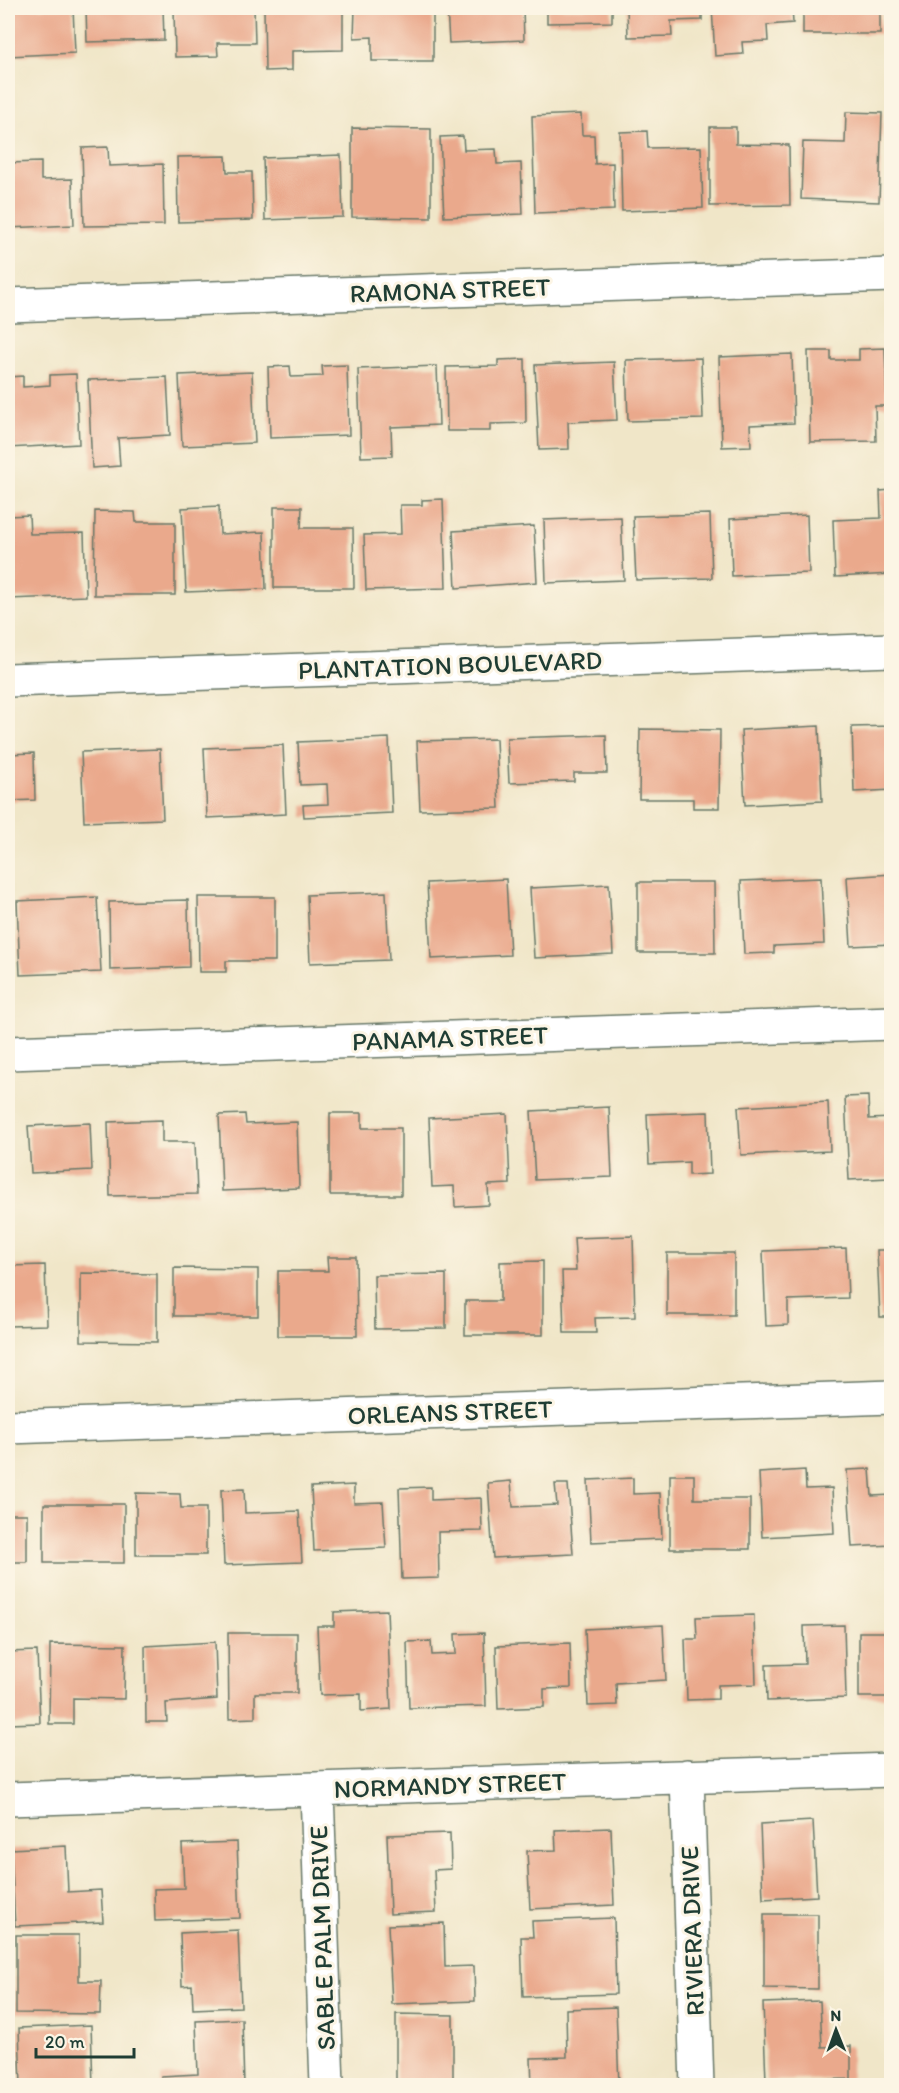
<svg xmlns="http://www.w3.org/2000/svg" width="899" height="2093" font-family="Itim,sans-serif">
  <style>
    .building { fill: #eaa98c }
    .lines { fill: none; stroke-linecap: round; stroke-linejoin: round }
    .minor-casing { stroke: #687868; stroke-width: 36 }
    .minor { stroke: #fff; stroke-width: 33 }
    .labels { text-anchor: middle; stroke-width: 6; stroke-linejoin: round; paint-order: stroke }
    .street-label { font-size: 26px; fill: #1f3d34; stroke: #fcf5e5 }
  </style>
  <rect width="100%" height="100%" fill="#fcf5e5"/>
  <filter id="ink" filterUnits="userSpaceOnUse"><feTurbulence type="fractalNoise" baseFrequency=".0167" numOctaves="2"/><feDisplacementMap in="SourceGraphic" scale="12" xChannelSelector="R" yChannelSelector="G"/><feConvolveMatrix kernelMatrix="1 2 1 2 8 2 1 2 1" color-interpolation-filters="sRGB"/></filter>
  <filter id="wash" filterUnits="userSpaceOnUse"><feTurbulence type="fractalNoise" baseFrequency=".008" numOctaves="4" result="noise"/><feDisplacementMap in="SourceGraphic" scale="24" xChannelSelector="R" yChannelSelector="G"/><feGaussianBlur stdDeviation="1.35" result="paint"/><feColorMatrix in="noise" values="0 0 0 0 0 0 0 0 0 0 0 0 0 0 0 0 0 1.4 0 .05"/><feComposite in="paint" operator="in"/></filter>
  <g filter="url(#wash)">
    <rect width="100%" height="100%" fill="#f0e6c8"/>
    <g id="blocks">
      <path class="building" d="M8 8H73L75 53 8 56Z
        M86 8H163L164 40 87 42Z
        M174 8H254L255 43H217L218 56 175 57Z
        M264 8H343V50L292 51V70L265 71Z
        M355 8H433V61H372V37L354 38Z
        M447 8H523L524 40 449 43Z
        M547 8H612V22L547 23Z
        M627 8H702V20L671 21 672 36 628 37Z
        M712 8H792L793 23 767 25 768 41 742 42 743 54 715 56Z
        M803 8H880V34H803Z
        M846 112 882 113 879 202 801 199 803 142 845 143Z
        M581 114 582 135H594L595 164 613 163 614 210 535 213 532 116Z
        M710 127H736V144L789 145 790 205 710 206Z
        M352 128 431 129V218L352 217Z
        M647 131 648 148 701 147 703 208 622 211 620 132Z
        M463 136 464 150 496 149 497 164 521 163 523 214 444 217 440 137Z
        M108 147 109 166 163 164 164 225 84 226 82 148Z
        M341 155 343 217 265 220 263 158Z
        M226 156 227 172H252L253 220 178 222 177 157Z
        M41 162V180L72 179 74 225 8 228V163Z
        M885 348 887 406H875L876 441 810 442 808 351H831V360H859V349Z
        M792 354 794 423 750 425 751 446 722 447 719 357Z
        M701 358 703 419 628 421 626 360Z
        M525 359 526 423 490 424V431H447L446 367 498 366V360Z
        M614 362 617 420 568 422 569 449 539 450 535 365Z
        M347 365 349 435 270 438 268 367 290 366 291 377 323 376 322 366Z
        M437 366 439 425 391 427 392 456 361 457 358 369Z
        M252 372 255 443 182 446 179 375Z
        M76 374 79 444 8 448V377L23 376V387L50 385V375Z
        M167 377 170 435 118 438 120 466 92 468 88 380Z
        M892 490V574L835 577 833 520 881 518 880 491Z
        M443 499 446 588 366 590 364 535 401 534 400 505H422V500Z
        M219 506 220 534 264 532 266 589 186 592 182 508Z
        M274 507H302L301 528H353L354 588H274Z
        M95 511 135 512 136 522H175V595H94Z
        M710 514 712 578 636 580 633 516Z
        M29 515 30 534 84 533 86 596 8 599V516Z
        M807 515 809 573 732 576 730 519Z
        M621 517 624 580 546 583 544 520Z
        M534 526 537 582 456 588 453 531Z
        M819 726 822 801 745 805 741 730Z
        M892 726V790L854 792 852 727Z
        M640 729 720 730 719 808H693V799H639Z
        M606 735 607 773H574V781L509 783 507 738Z
        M389 738 392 813 304 817 303 805 328 804 327 784 300 785 298 742Z
        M496 739 499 808 420 810 417 741Z
        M283 745 286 814 207 818 204 748Z
        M160 749 163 819 84 822 81 752Z
        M34 753 35 800 8 801V754Z
        M892 874V944L851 946 847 877Z
        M821 878 824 944 774 946V953L744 954 741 881Z
        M506 879 510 955 431 959 427 883Z
        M638 882H714L715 953H638Z
        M609 884 613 954 534 958 530 888Z
        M386 892 389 960 310 963 307 895Z
        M97 897 101 972 20 975 17 901Z
        M198 897H275V961H226V972H199Z
        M188 900 189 967 110 970 109 902Z
        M868 1096 869 1119 892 1118V1165H889V1178L849 1180 845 1097Z
        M828 1102 830 1151 741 1155 738 1107Z
        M609 1107 612 1177 535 1180 531 1111Z
        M708 1112 710 1174 689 1175V1162L649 1164 647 1114Z
        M330 1113H362V1128H401V1195H330Z
        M245 1114 246 1124 297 1122 299 1188 222 1191 219 1115Z
        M507 1114 510 1184 488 1185 489 1205 455 1207 454 1186 432 1187 429 1118Z
        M162 1120V1142H195L197 1194 110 1196 108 1122Z
        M90 1123 92 1170 31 1173 28 1126Z
        M633 1236 635 1317 595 1318 596 1333H564L562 1271H576L574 1238Z
        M846 1248 848 1298 788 1300V1325L766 1326 763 1251Z
        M877 1250H892V1317H880Z
        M667 1253H734V1315H667Z
        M327 1257H356L357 1336H278V1271H328Z
        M543 1261V1335H465V1301H500V1262Z
        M45 1265 47 1325 8 1326V1266Z
        M174 1268 258 1269V1316H174Z
        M81 1273 157 1274V1342L81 1341Z
        M446 1274V1328L375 1329 374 1275Z
        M870 1469 872 1496 892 1495V1545L852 1547 847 1470Z
        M805 1470 806 1489 832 1488 834 1533 762 1537 759 1473Z
        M670 1475H694V1499H750V1549H670Z
        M633 1478V1494L660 1493 662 1539 591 1542 588 1480Z
        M511 1481 513 1507 557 1505 555 1484H568L573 1554 493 1558 488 1483Z
        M354 1485V1503L383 1502 386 1548 314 1551 311 1487Z
        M431 1487V1500L481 1498 482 1531 438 1532 439 1578 402 1579 399 1488Z
        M244 1489 245 1513 299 1511 302 1562 224 1565 221 1490Z
        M136 1493 180 1494 181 1508H206V1555H136Z
        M44 1504H124V1563H44Z
        M8 1514H27V1562H8Z
        M387 1610 391 1709 361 1711V1694L320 1695 317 1626H334V1612Z
        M754 1615 756 1684 718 1685V1699L687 1700 685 1639H697L696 1617Z
        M663 1625 666 1680 616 1683 617 1705 588 1706 585 1629Z
        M844 1625 846 1698 767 1701 766 1665 805 1664 804 1626Z
        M859 1632H892V1697H859Z
        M228 1633H297V1693H255V1718L229 1719Z
        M484 1633 486 1706 409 1708 407 1642 431 1641 432 1655 456 1654 455 1634Z
        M215 1642 217 1699 166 1703 167 1722H146L145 1646Z
        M570 1643 571 1688 544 1689V1707L498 1709 496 1646Z
        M50 1644 125 1645 124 1699 73 1698V1724H49Z
        M37 1651 40 1723 8 1724V1652Z
        M813 1821 817 1896 763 1899 760 1824Z
        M611 1828 614 1905 530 1909 527 1851 556 1850 555 1830Z
        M450 1833 451 1869 434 1870 436 1912 390 1914 387 1835Z
        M237 1842 240 1918 155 1921 154 1889 184 1888 182 1844Z
        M66 1846 68 1892 101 1890 103 1922 15 1926 11 1849Z
        M764 1914H818V1989L764 1988Z
        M614 1918 616 1994 523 1997 521 1937H533L532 1921Z
        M444 1923 445 1967 474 1966 475 2001 392 2004 388 1925Z
        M238 1930 241 2007 193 2009 192 1985 182 1986 180 1933Z
        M16 1935H79V1981H101L100 2014 16 2013Z
        M820 2001 822 2047 851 2046V2079L766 2081 763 2003Z
        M616 2007 619 2086H532L531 2058 567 2057 566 2009Z
        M396 2014 453 2015V2086H396Z
        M242 2019 244 2086H161V2076L198 2074 196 2021Z
        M91 2025 93 2086H21L19 2028Z"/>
    </g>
  </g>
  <g filter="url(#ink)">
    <use href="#blocks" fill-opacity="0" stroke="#687868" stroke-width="1.5"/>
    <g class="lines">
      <defs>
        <path id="minor" d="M8 305 892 275
          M8 680 892 650
          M8 1053 892 1023
          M8 1427 892 1397
          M687 1776 697 2086
          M317 1790 327 2086
          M8 1799 892 1770"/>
      </defs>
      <use href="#minor" class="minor-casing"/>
      <use href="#minor" class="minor"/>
    </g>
  </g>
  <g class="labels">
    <g class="street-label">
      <text transform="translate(450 290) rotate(-2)" y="9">RAMONA STREET</text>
      <text transform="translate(450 665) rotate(-2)" y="9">PLANTATION BOULEVARD</text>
      <text transform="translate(450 1038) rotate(-2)" y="9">PANAMA STREET</text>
      <text transform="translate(450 1412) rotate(-2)" y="9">ORLEANS STREET</text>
      <text transform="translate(450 1785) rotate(-2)" y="9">NORMANDY STREET</text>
      <text transform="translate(692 1931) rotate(-92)" y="9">RIVIERA DRIVE</text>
      <text transform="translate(322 1938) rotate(-92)" y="9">SABLE PALM DRIVE</text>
    </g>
  </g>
  <rect width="899" height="2093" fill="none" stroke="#fcf5e5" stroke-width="30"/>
  <g transform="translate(836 2030) rotate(359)" stroke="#fcf5e5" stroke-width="4.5" paint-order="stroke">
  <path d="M0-4.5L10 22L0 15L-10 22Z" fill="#1f3d34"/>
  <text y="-9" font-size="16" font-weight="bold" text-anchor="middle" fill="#1f3d34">N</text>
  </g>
  <path d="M36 2048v9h98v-9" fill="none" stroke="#1f3d34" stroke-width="3"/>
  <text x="45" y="2048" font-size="18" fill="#1f3d34" stroke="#fcf5e5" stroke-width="4.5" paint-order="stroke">20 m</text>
</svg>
